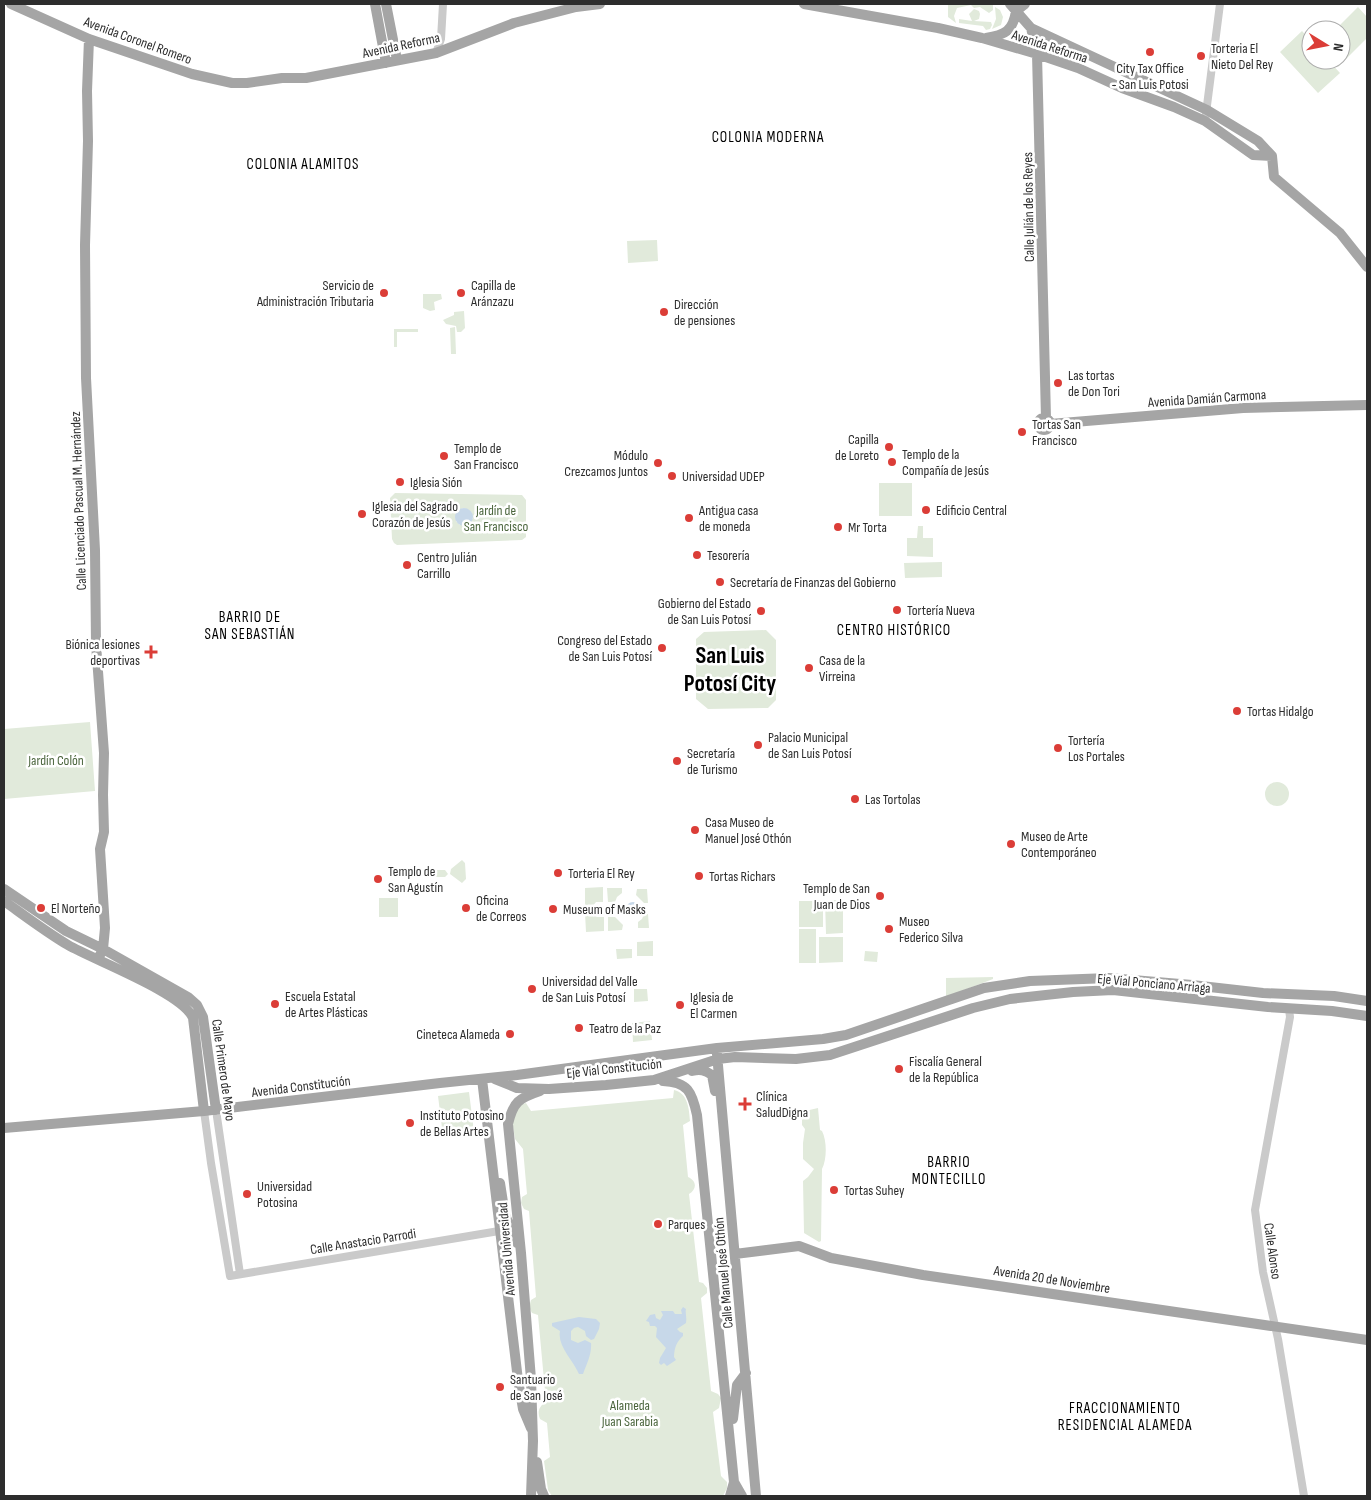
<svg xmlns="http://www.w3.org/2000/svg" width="1371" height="1500" font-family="'Sofia Sans Condensed',sans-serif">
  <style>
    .green { fill: #e1eadb; fill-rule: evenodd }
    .water { fill: #c7d8e9 }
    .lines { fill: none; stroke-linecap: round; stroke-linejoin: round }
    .minor { stroke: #cacaca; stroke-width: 8 }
    .major { stroke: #a5a5a5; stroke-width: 10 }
    .poi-dot { fill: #db3d37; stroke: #fff; stroke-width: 2 }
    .labels { text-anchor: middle; stroke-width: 5; stroke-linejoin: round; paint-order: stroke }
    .street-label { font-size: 14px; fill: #2d2d2d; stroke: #fff }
    .poi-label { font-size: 14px; fill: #2d2d2d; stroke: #fff; text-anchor: start }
    .park-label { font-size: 14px; fill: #4b653d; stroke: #fff }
    .neighbourhood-label { font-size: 15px; letter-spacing: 1px; fill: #000; stroke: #fff }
    .town-label { font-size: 24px; font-weight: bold; fill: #000; stroke: #fff }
  </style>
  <rect width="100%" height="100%" fill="#fff"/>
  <path class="green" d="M948 4H993V10L989 13 980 7 974 8 971 5 957 8 954 16 956 23 948 17Z
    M995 7 1000 10 1003 17 1001 25 992 29 996 19Z
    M1358 7 1367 17V38L1338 67 1331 60H1341V30H1335Z
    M974 9 979 11 980 14 979 19 974 21 991 22 992 25 990 29 986 30 983 26 959 23V19L972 21 969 14Z
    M1302 31 1311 41V60H1328L1340 73 1318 93 1280 52Z
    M657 240 658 261 628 263 627 241Z
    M423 294H441L442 299 434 302 435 310 430 311 423 308Z
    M464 311 465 328 461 332H457L456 326 446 324 443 320 454 315V312Z
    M455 327 456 354H451L450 328Z
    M394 329H418V332H397V347H394Z
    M879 483H912V516H879Z
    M395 493 522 495 526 500V537L522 540 397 545 394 543 392 539 390 498ZM464 508 471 512 473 518 466 526 460 525 456 521 458 510Z
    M918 526H923V538H933V557L907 556V538H917Z
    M942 562V577L905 578 904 563Z
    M766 630 776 640V700L768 708 708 709 696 699V639L704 632Z
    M90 722 95 791 4 799V729Z
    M1265 794a12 12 0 1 1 24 0a12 12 0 1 1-24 0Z
    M462 860 465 863 466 879 462 883 450 874 451 869Z
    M432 870H445L448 874 445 877H431L428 874Z
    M603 887V902H596L592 907H585V888Z
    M607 888H622V893L617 897 615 902H608Z
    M637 889H647L648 903H644L636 895Z
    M379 898H398V917H379Z
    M825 900H843V933L826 934Z
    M799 901H823V927H799Z
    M613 906 615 909 613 912H599L596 910 599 907Z
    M585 913H592L597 917H604V931L586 932Z
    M644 914H648L649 928H638V922L642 919Z
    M608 917H615L623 925 622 930 608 931Z
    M799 929H816V963H799Z
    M819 937H843V962L819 963Z
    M653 941V956H637V942Z
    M616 949H632V958L617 959Z
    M865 951 878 952 877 962 864 961Z
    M993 977V979L946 997V978Z
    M634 989H647L648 1001 634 1002Z
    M650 1021 652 1040 633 1042 632 1023Z
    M674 1090C688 1093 689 1109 690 1121L683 1125 688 1177C697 1181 697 1189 689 1194L699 1282 703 1283 707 1288V1293L701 1298 711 1391 718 1394 721 1398 719 1408 713 1412 721 1476 727 1482V1488L723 1496H552L548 1490 544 1461 550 1457 547 1423 540 1419C537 1412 539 1406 546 1402L538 1315 532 1313 529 1307 531 1300 536 1297 529 1211 524 1209 521 1203 522 1197 527 1194 523 1149 515 1139 512 1120 517 1106 526 1103 531 1111 673 1098Z
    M469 1092 474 1132 443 1136 438 1096Z
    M818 1108 820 1130 822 1131C827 1141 827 1159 822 1169L821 1241 819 1242 804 1233 803 1181 808 1177 814 1169 803 1159V1143L805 1129 802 1125V1114L801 1112Z"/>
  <path class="water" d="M455 517a9 9 0 1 1 18 0a9 9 0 1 1-18 0Z
    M626 909a7 7 0 1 1 14 0a7 7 0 1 1-14 0Z
    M683 1307 686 1309C685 1313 687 1317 686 1323L677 1329 680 1332 683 1333V1336C677 1341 674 1348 674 1357L676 1360 667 1366 664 1363 661 1365 659 1363 660 1358 666 1348 656 1337 657 1328 655 1326H650L649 1322 646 1321 650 1315 655 1314 656 1318 660 1320 663 1315 661 1311H673L675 1314H682L681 1310Z
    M579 1317 596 1319 600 1323 599 1329 594 1339 591 1340 586 1336 585 1331 578 1327 574 1328 571 1331V1340L578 1343 585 1340 591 1343C592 1354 587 1363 583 1374H579C573 1360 557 1346 560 1331L552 1326V1323Z"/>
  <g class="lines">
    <path class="minor" d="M436 53 441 39 443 4
      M1205 121 1220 4
      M1289 1009 1290 1017 1255 1210 1263 1272 1278 1339 1304 1496
      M216 1110 240 1274
      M204 1111 211 1163 230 1276 499 1231"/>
    <path class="major" d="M11 4 89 39 192 74 232 83H247L282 78H306L436 53 514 23 576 7 600 4
      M375 4 386 63
      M386 4 397 60
      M804 4 938 28 982 38 1037 54 1078 68 1122 88 1174 107 1205 121 1253 155 1272 156
      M1010 4 1031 28 1037 54 1046 418
      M1031 28 1207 110 1258 141 1272 156 1274 177 1340 233 1367 267
      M986 38C1005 35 1013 31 1016 11L1025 4
      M89 39 87 91 88 141 85 245 86 378 95 550 96 644 104 753 103 795 104 832 100 849 105 928 103 949 98 959
      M1038 424a6 6 0 1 1 12 0a6 6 0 1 1-12 0Z
      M1050 424 1243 408 1367 405
      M4 889 66 931 103 949 188 997 197 1005 203 1017 216 1110
      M4 901C25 916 46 932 68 945 94 960 183 993 193 1018L204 1111
      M717 1054 756 1496
      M692 1071C700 1069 705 1070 712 1075L715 1091
      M482 1079 518 1380 523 1409 531 1428
      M495 1079 517 1088 549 1089 606 1085 654 1080 718 1059 735 1057 796 1059 830 1055 973 1008 1010 999 1073 992 1113 990 1268 1007 1332 1011 1367 1016
      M663 1081C688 1082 692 1092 697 1115L734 1482 730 1496
      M4 1128 204 1111 440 1083 517 1075 717 1048 823 1039 846 1035 984 988 1030 981 1109 978 1192 985 1263 993 1334 996 1367 1001
      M500 1183 505 1215 517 1243
      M735 1254 799 1246 831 1258 923 1275 1367 1340
      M733 1419 737 1385 746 1373
      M537 1462 541 1489 544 1496
      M734 1482 742 1496
      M531 1496 533 1441 531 1379 521 1253 508 1124C513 1102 519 1098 540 1091"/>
  </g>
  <g class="poi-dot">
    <circle cx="1150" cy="52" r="5"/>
    <circle cx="1201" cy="56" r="5"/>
    <circle cx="384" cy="293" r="5"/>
    <circle cx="461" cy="293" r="5"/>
    <circle cx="664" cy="312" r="5"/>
    <circle cx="1058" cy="383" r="5"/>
    <circle cx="1022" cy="432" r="5"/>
    <circle cx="889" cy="447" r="5"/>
    <circle cx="444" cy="456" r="5"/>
    <circle cx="892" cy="462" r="5"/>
    <circle cx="658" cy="463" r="5"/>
    <circle cx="672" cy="476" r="5"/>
    <circle cx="400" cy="482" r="5"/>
    <circle cx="926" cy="510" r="5"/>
    <circle cx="362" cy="514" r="5"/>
    <circle cx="689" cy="518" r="5"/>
    <circle cx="838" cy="527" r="5"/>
    <circle cx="697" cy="555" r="5"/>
    <circle cx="407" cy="565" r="5"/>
    <circle cx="720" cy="582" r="5"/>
    <circle cx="897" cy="610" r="5"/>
    <circle cx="761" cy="611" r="5"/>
    <circle cx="662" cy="648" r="5"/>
    <path d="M148.5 644.5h5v5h5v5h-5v5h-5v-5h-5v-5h5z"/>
    <circle cx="809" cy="668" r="5"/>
    <circle cx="1237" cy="711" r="5"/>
    <circle cx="758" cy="745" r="5"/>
    <circle cx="1058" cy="748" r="5"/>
    <circle cx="677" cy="761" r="5"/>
    <circle cx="855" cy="799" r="5"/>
    <circle cx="695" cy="830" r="5"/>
    <circle cx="1011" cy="844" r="5"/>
    <circle cx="558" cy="873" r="5"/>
    <circle cx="699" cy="876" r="5"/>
    <circle cx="378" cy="879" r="5"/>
    <circle cx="880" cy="896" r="5"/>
    <circle cx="41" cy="908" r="5"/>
    <circle cx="466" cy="908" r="5"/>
    <circle cx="553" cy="909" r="5"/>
    <circle cx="889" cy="929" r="5"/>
    <circle cx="532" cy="989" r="5"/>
    <circle cx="275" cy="1004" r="5"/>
    <circle cx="680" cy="1005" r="5"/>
    <circle cx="579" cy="1028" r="5"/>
    <circle cx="510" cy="1034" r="5"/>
    <circle cx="899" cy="1069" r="5"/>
    <path d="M742.5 1096.5h5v5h5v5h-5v5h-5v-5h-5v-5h5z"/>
    <circle cx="410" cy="1123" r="5"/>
    <circle cx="834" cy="1190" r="5"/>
    <circle cx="247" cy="1194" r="5"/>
    <circle cx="658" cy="1224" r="5"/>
    <circle cx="500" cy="1387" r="5"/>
  </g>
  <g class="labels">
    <g class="street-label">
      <text transform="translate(138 40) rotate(20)" y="5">Avenida Coronel Romero</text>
      <text transform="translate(401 45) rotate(-12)" y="5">Avenida Reforma</text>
      <text transform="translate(1050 46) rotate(18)" y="5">Avenida Reforma</text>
      <text transform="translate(1028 207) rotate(-91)" y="5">Calle Julián de los Reyes</text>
      <text transform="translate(1207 398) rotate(-4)" y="5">Avenida Damián Carmona</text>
      <text transform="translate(78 501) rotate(-92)" y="5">Calle Licenciado Pascual M. Hernández</text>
      <text transform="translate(1154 983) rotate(5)" y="5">Eje Vial Ponciano Arriaga</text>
      <text transform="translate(614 1068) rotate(-6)" y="5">Eje Vial Constitución</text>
      <text transform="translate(224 1070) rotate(82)" y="5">Calle Primero de Mayo</text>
      <text transform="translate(301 1086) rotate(-7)" y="5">Avenida Constitución</text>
      <text transform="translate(363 1241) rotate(-9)" y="5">Calle Anastacio Parrodi</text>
      <text transform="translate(506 1249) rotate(-95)" y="5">Avenida Universidad</text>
      <text transform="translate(1273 1251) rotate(82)" y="5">Calle Alonso</text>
      <text transform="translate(723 1273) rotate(-95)" y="5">Calle Manuel José Othón</text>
      <text transform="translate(1052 1279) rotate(9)" y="5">Avenida 20 de Noviembre</text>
    </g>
    <g class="poi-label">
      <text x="1211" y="53">Torteria El<tspan x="1211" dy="16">Nieto Del Rey</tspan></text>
      <text x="1150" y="73" text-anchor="middle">City Tax Office<tspan x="1150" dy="16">- San Luis Potosi</tspan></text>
      <text x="374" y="290" text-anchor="end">Servicio de<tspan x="374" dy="16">Administración Tributaria</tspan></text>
      <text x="471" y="290">Capilla de<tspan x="471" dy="16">Aránzazu</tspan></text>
      <text x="674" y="309">Dirección<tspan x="674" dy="16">de pensiones</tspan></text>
      <text x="1068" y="380">Las tortas<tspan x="1068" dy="16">de Don Tori</tspan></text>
      <text x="1032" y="429">Tortas San<tspan x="1032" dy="16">Francisco</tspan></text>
      <text x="879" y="444" text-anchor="end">Capilla<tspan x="879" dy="16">de Loreto</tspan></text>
      <text x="454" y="453">Templo de<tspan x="454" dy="16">San Francisco</tspan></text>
      <text x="902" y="459">Templo de la<tspan x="902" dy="16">Compañía de Jesús</tspan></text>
      <text x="648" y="460" text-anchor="end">Módulo<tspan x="648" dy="16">Crezcamos Juntos</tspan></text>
      <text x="682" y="481">Universidad UDEP</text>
      <text x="410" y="487">Iglesia Sión</text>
      <text x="372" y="511">Iglesia del Sagrado<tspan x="372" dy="16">Corazón de Jesús</tspan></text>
      <text x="699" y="515">Antigua casa<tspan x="699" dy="16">de moneda</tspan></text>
      <text x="936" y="515">Edificio Central</text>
      <text x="848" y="532">Mr Torta</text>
      <text x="707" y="560">Tesorería</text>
      <text x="417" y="562">Centro Julián<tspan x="417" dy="16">Carrillo</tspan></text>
      <text x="730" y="587">Secretaría de Finanzas del Gobierno</text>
      <text x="751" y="608" text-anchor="end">Gobierno del Estado<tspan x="751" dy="16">de San Luis Potosí</tspan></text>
      <text x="907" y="615">Tortería Nueva</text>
      <text x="652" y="645" text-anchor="end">Congreso del Estado<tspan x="652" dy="16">de San Luis Potosí</tspan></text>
      <text x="140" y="649" text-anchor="end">Biónica lesiones<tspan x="140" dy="16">deportivas</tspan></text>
      <text x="819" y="665">Casa de la<tspan x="819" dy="16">Virreina</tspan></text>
      <text x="1247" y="716">Tortas Hidalgo</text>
      <text x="768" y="742">Palacio Municipal<tspan x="768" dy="16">de San Luis Potosí</tspan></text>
      <text x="1068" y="745">Tortería<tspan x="1068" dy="16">Los Portales</tspan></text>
      <text x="687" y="758">Secretaría<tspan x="687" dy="16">de Turismo</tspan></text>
      <text x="865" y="804">Las Tortolas</text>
      <text x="705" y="827">Casa Museo de<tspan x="705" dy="16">Manuel José Othón</tspan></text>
      <text x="1021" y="841">Museo de Arte<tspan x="1021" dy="16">Contemporáneo</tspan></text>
      <text x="388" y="876">Templo de<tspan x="388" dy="16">San Agustín</tspan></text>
      <text x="568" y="878">Torteria El Rey</text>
      <text x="709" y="881">Tortas Richars</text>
      <text x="870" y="893" text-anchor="end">Templo de San<tspan x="870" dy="16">Juan de Dios</tspan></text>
      <text x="476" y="905">Oficina<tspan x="476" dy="16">de Correos</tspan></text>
      <text x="51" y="913">El Norteño</text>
      <text x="563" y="914">Museum of Masks</text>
      <text x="899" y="926">Museo<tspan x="899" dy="16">Federico Silva</tspan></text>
      <text x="542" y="986">Universidad del Valle<tspan x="542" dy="16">de San Luis Potosí</tspan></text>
      <text x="285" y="1001">Escuela Estatal<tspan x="285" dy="16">de Artes Plásticas</tspan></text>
      <text x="690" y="1002">Iglesia de<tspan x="690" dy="16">El Carmen</tspan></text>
      <text x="589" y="1033">Teatro de la Paz</text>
      <text x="500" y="1039" text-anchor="end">Cineteca Alameda</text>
      <text x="909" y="1066">Fiscalía General<tspan x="909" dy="16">de la República</tspan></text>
      <text x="756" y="1101">Clínica<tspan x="756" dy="16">SaludDigna</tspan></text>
      <text x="420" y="1120">Instituto Potosino<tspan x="420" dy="16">de Bellas Artes</tspan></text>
      <text x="257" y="1191">Universidad<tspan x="257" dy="16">Potosina</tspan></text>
      <text x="844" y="1195">Tortas Suhey</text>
      <text x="668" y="1229">Parques</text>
      <text x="510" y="1384">Santuario<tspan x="510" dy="16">de San José</tspan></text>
    </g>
    <g class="park-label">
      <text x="496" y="515">Jardín de<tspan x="496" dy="16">San Francisco</tspan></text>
      <text x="56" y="765">Jardín Colón</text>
      <text x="630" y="1410">Alameda<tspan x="630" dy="16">Juan Sarabia</tspan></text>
    </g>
    <g class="neighbourhood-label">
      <text x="768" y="142">COLONIA MODERNA</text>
      <text x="303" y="169">COLONIA ALAMITOS</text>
      <text x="250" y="622">BARRIO DE<tspan x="250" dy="17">SAN SEBASTIÁN</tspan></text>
      <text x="894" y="635">CENTRO HISTÓRICO</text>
      <text x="949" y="1167">BARRIO<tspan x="949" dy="17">MONTECILLO</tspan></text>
      <text x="1125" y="1413">FRACCIONAMIENTO<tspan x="1125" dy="17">RESIDENCIAL ALAMEDA</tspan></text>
    </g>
    <g class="town-label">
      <text x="730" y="663">San Luis<tspan x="730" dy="28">Potosí City</tspan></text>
    </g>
  </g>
  <rect width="1371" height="1500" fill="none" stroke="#2d2d2d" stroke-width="10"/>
  <g transform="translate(1326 45) rotate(100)"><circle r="24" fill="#ffffff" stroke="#ababab"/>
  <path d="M0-4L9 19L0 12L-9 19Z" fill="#db3d37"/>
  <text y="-8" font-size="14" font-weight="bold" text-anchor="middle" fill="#2d2d2d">N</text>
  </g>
</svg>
